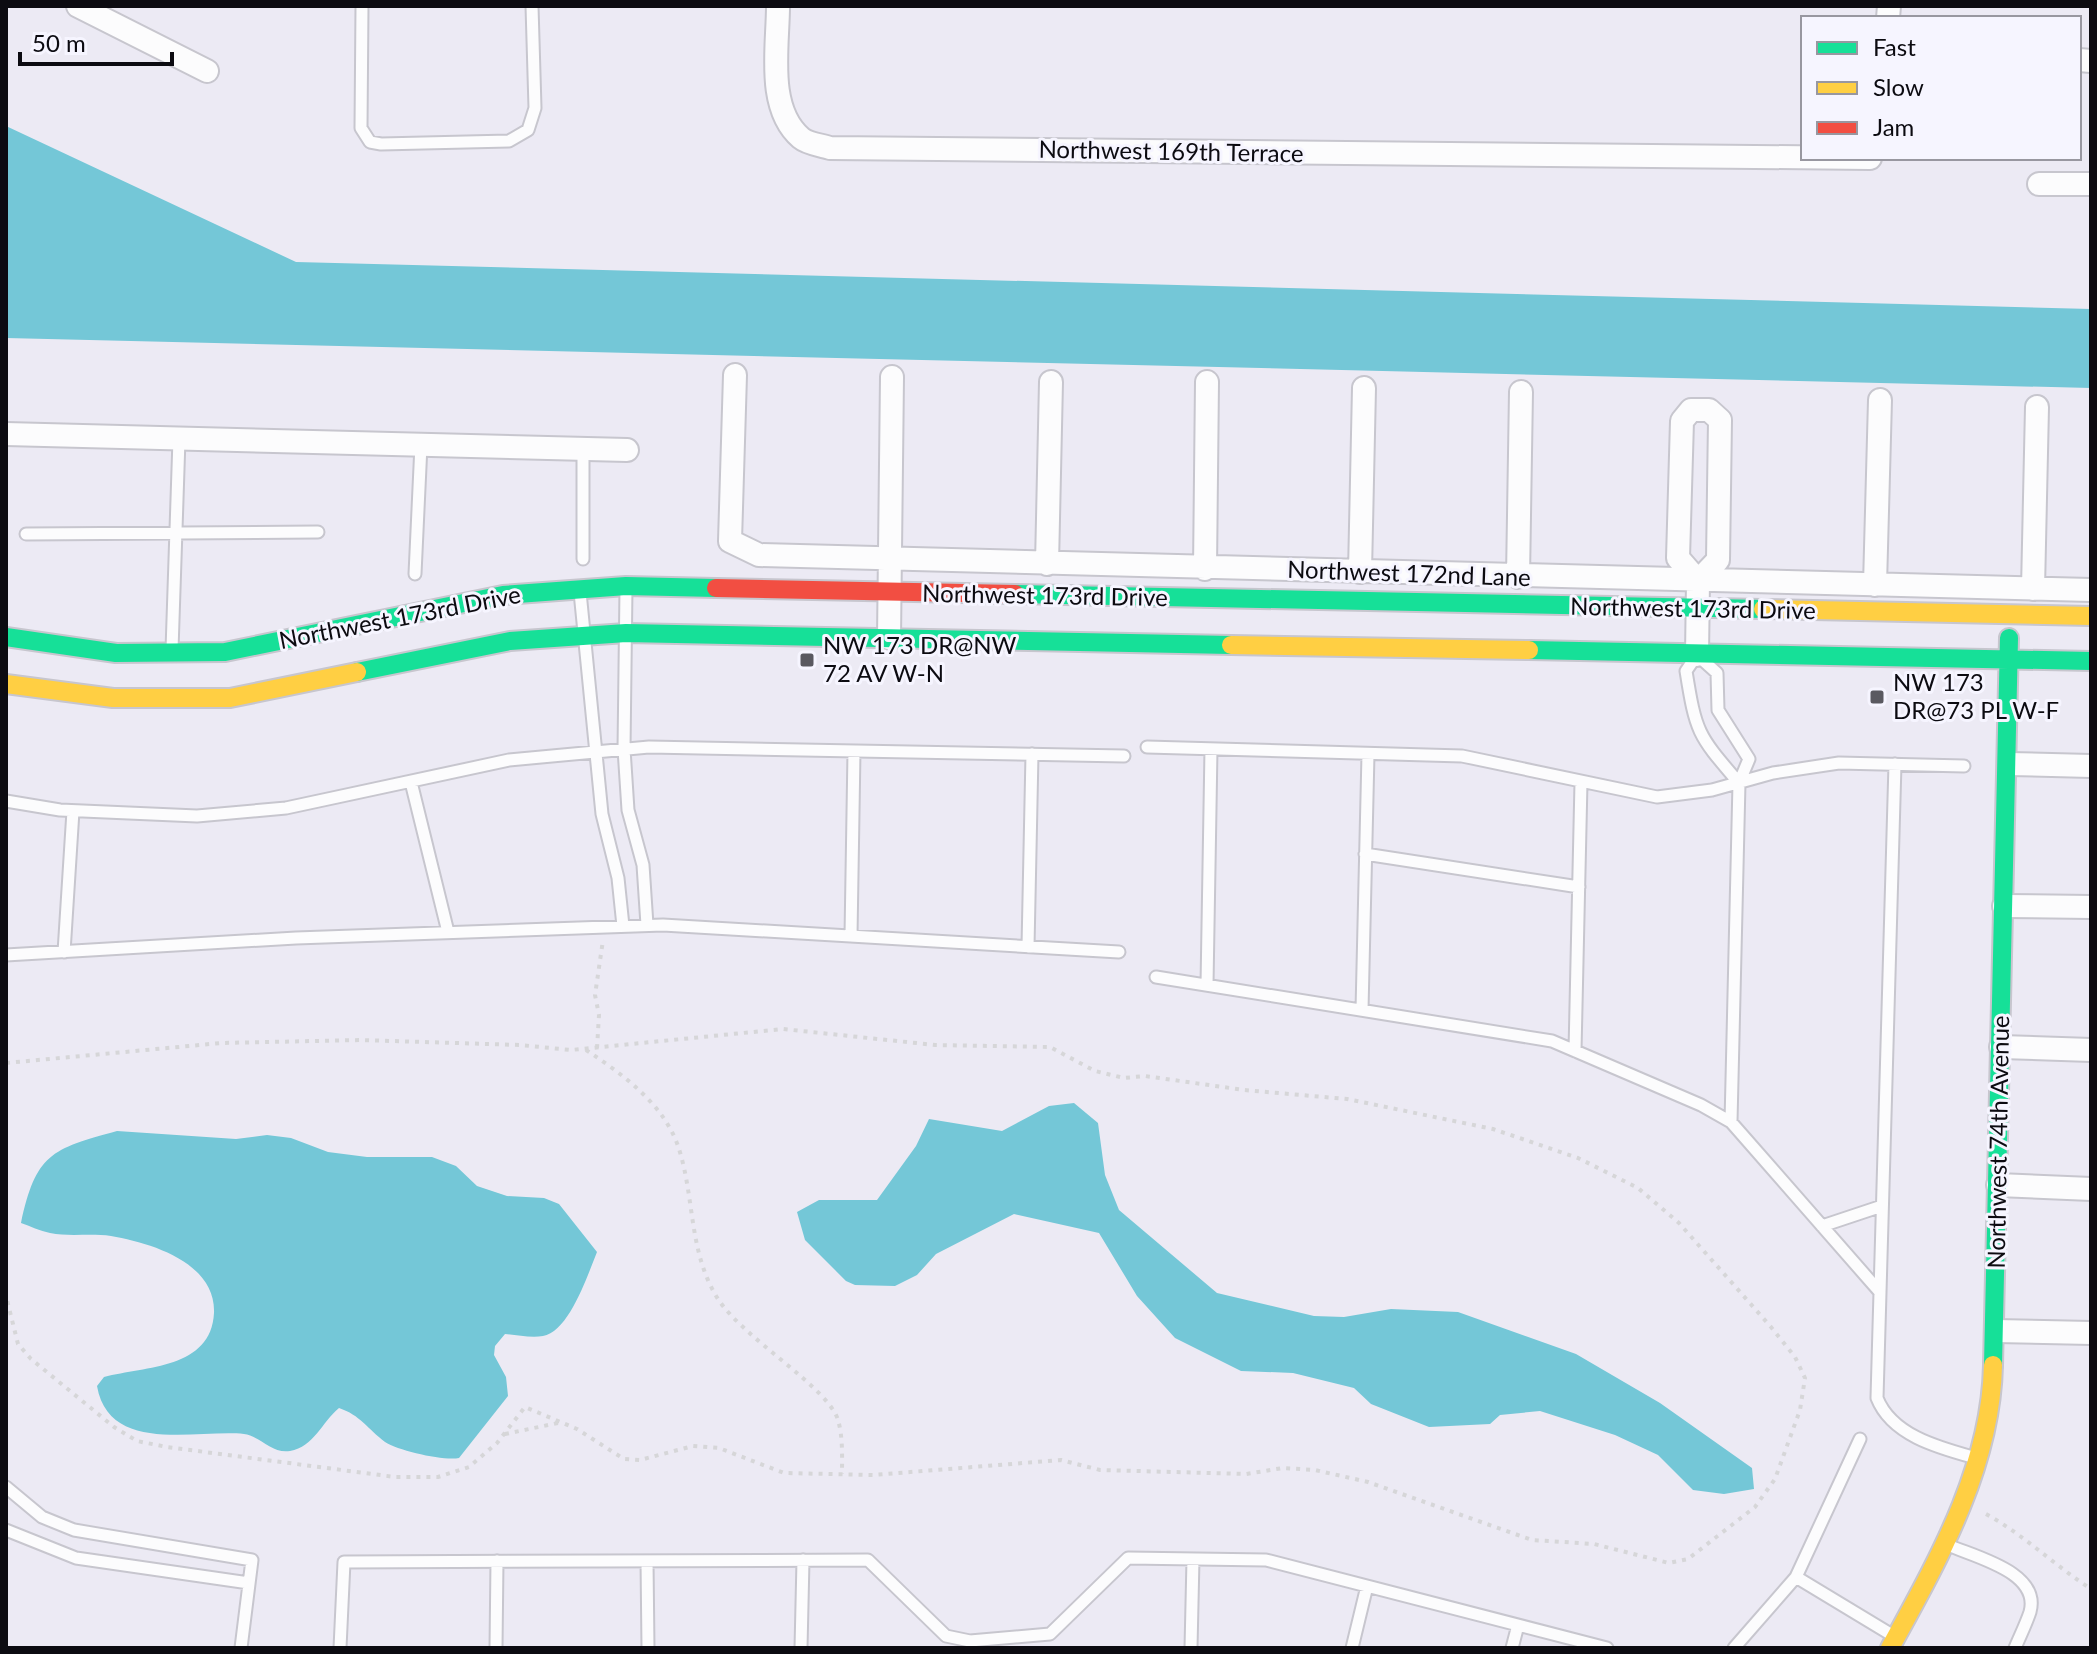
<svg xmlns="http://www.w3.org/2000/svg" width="2097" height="1654" font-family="Lato,sans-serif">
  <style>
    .water { fill: #74c7d7 }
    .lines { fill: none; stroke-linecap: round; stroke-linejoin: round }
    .lane-casing { stroke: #c7c6ce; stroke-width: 15 }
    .street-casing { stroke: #c7c6ce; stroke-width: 26 }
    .fast-casing { stroke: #c7c6ce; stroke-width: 22 }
    .slow-casing { stroke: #c7c6ce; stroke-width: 22 }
    .jam-casing { stroke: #c7c6ce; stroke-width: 22 }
    .path { stroke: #d6d6d8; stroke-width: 4; stroke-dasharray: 4 6; stroke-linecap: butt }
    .lane { stroke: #fcfcfd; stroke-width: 11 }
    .street { stroke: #fcfcfd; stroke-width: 22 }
    .fast { stroke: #16e098; stroke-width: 18 }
    .slow { stroke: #ffcf43; stroke-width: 18 }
    .jam { stroke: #f24e42; stroke-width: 18 }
    .poi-dot { fill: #5a5960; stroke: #f6f5ff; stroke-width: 3 }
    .labels { text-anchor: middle; stroke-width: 6; stroke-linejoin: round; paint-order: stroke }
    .street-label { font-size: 24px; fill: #0c0b11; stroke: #f6f5ff }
    .poi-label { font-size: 24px; fill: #0c0b11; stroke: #f6f5ff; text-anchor: start }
  </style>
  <rect width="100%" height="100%" fill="#eceaf4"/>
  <path class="water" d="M6 126 296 262 2091 309V388L6 338Z
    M1074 1103 1098 1123 1105 1175 1119 1210 1217 1293 1314 1316 1344 1317 1391 1309 1458 1312 1576 1354 1660 1403 1752 1468 1754 1489 1724 1494 1693 1490 1658 1455 1615 1435 1540 1411 1500 1415 1490 1424 1429 1427 1371 1404 1354 1388 1293 1373 1241 1371 1175 1338 1137 1296 1099 1233 1014 1214 936 1254 917 1275 895 1286 855 1285 846 1281 805 1240 797 1212 819 1200H877L916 1146 929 1119 1002 1131 1049 1106Z
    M117 1131 236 1139 267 1135 291 1138 328 1152 367 1157H432L456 1166 477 1186 507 1196 544 1198 559 1204 597 1252C588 1274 569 1332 543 1336 531 1338 517 1335 505 1334L495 1346 494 1355 506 1377 508 1396 459 1458C444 1461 399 1451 385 1442 368 1429 360 1415 339 1408 322 1422 314 1447 290 1451 272 1454 260 1436 244 1434 197 1429 109 1455 97 1386L104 1377C146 1366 211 1369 214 1313 216 1263 152 1243 111 1236 91 1233 69 1237 50 1233 40 1231 30 1226 21 1223 36 1154 51 1149 117 1131Z"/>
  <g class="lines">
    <defs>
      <path id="lane" d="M362 6 361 128 370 142 381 144 509 141 528 130 535 108 532 6
        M26 534 318 532
        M583 559V449
        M415 574 421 445
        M626 588 624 749 628 810 643 865 647 925
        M580 592 602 814 618 878 623 926
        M172 650 179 439
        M1147 747 1462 756 1657 797 1712 790 1773 773 1839 763 1964 766
        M1895 764 1877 1398C1892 1436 1940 1448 1976 1458
        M411 782 448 932
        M6 801 60 810 197 816 286 808 509 760 649 747 1124 756
        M1365 854 1579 887
        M851 936 854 751
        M1028 947 1032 754
        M64 952 73 811
        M6 955 296 938 663 925 1119 952
        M1156 977 1552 1041 1701 1105 1731 1122 1879 1291
        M1207 985 1211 749
        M1362 1010 1368 754
        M1575 1051 1581 782
        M1731 1122 1739 783 1749 759 1718 710 1717 673 1697 655 1686 671C1696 734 1698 735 1739 783
        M1822 1226 1882 1206
        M6 1487 42 1517 74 1530 252 1560 241 1648
        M6 1530 76 1558 249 1583
        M1948 1545C1975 1557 2041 1572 2030 1612 2026 1624 2020 1636 2015 1648
        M647 1561 648 1648
        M1796 1577 1892 1635
        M340 1648 344 1562 868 1560 946 1636 970 1641 1050 1634 1128 1558 1266 1560 1607 1648
        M496 1648 497 1561
        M801 1648 803 1560
        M1191 1648 1193 1559
        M1352 1648 1367 1586
        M1512 1648 1518 1625
        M1734 1648 1796 1577 1860 1439"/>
      <path id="street" d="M78 6 207 71
        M778 6C778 47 766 108 801 138 808 144 821 145 830 148L1870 158
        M1888 18 1889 6
        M2079 60 2091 61
        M2039 184H2091
        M735 375 730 541 759 555 2091 590
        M6 434 627 450
        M1047 564 1051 382
        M1205 569 1207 382
        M1360 572 1364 388
        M1518 577 1521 392
        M1875 585 1880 400
        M2033 589 2037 407
        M889 638 892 377
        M1697 655 1698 581 1718 560 1720 420 1709 410H1691L1682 421 1678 558 1698 581
        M2009 764 2091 766
        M2004 906 2091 907
        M2001 1047 2091 1050
        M1998 1185 2091 1189
        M1996 1331 2091 1333"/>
      <path id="fast" d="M1015 594 1763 609
        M6 637 116 653 225 652 503 595 626 586 716 588
        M1529 650 2091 661
        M357 672 510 641 626 633 1231 645
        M1993 1365 2009 638"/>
      <path id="slow" d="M1763 609 2091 616
        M1231 645 1529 650
        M6 684 113 698H230L357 672
        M1890 1648C1938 1560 1991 1468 1993 1365"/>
      <path id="jam" d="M716 588 1015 594"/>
    </defs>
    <use href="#lane" class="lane-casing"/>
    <use href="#street" class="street-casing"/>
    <use href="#fast" class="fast-casing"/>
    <use href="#slow" class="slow-casing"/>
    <use href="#jam" class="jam-casing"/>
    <path class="path" d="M597 1048 599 1015 595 995 603 940
      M586 1050C622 1074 663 1103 678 1146 695 1196 688 1252 718 1299 744 1339 828 1387 838 1420 843 1437 842 1456 842 1474
      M6 1063 221 1043 361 1040 520 1045 571 1050 783 1029 935 1045 1050 1047 1095 1071 1124 1078 1145 1076 1244 1090 1347 1099 1493 1129 1578 1158 1638 1188 1679 1223 1771 1327 1795 1357 1805 1378 1800 1410 1775 1479 1755 1507 1688 1559 1669 1563 1594 1544 1532 1540 1368 1482 1315 1470 1283 1468 1246 1474 1100 1470 1061 1460 873 1475 784 1473 719 1448 693 1446 640 1460 624 1459 577 1429 525 1407 497 1443 469 1467 438 1477H395L167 1447 137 1441 114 1427 31 1359 18 1344 6 1296
      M505 1434 558 1423
      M1986 1514C2024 1535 2054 1565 2091 1589"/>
    <use href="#lane" class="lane"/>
    <use href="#street" class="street"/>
    <use href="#fast" class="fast"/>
    <use href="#slow" class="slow"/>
    <use href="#jam" class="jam"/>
  </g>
  <g class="poi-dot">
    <rect x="799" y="652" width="16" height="16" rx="4"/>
    <rect x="1869" y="689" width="16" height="16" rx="4"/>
  </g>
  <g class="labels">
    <g class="street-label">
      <text transform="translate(1171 152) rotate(1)" y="8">Northwest 169th Terrace</text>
      <text transform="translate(1409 574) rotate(2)" y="8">Northwest 172nd Lane</text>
      <text transform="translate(1045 596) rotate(1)" y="8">Northwest 173rd Drive</text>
      <text transform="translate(1693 609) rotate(1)" y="8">Northwest 173rd Drive</text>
      <text transform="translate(400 618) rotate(-11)" y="8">Northwest 173rd Drive</text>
      <text transform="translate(1999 1142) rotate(-89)" y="8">Northwest 74th Avenue</text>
    </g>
    <g class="poi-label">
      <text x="823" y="654">NW 173 DR@NW<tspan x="823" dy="28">72 AV W-N</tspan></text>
      <text x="1893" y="691">NW 173<tspan x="1893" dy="28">DR@73 PL W-F</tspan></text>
    </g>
  </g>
  <rect width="2097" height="1654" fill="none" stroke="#0c0b11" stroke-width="16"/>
  <rect x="1801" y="16" width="280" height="144" fill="#f6f5ff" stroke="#9897a0" stroke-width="2"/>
  <rect x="1817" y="42" width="40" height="12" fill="#16e098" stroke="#9897a0" stroke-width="2"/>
  <text x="1873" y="56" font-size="24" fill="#0c0b11">Fast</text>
  <rect x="1817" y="82" width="40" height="12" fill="#ffcf43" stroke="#9897a0" stroke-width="2"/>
  <text x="1873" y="96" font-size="24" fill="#0c0b11">Slow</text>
  <rect x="1817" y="122" width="40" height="12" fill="#f24e42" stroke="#9897a0" stroke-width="2"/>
  <text x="1873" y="136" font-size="24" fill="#0c0b11">Jam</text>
  <path d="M20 52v12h152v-12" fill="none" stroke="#0c0b11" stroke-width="4"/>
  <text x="32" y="52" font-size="24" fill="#0c0b11" stroke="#f6f5ff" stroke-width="6" paint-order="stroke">50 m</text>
</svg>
